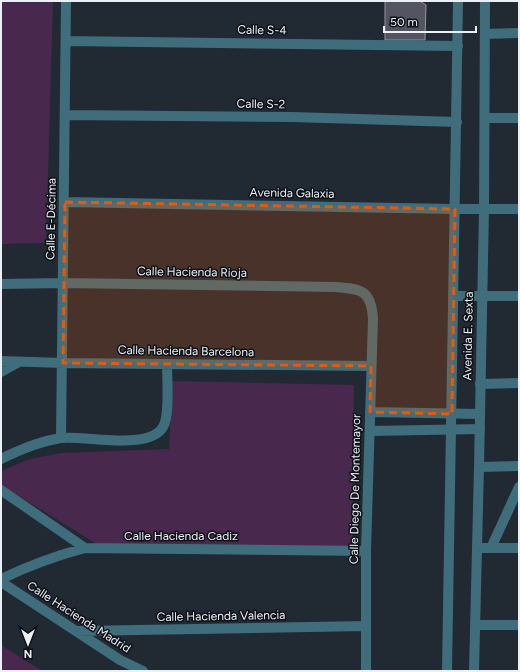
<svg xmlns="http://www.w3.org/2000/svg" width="520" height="672" font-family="Figtree,sans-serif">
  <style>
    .green { fill: #49284d }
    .building { fill: #555461; stroke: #9695a4 }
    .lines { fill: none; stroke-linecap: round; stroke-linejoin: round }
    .minor { stroke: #3f6d7b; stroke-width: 10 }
    .tertiary { stroke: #3f6d7b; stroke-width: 10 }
    .marked { fill: #e8590c; fill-opacity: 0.2; stroke: #e8590c; stroke-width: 3; stroke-dasharray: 8 5; stroke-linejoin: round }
    .labels { text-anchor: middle; stroke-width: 3; stroke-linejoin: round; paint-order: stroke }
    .street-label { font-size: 12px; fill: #ebf0f7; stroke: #0e1116 }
  </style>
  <rect width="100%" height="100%" fill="#212933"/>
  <path class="green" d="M1 1H53L46 243 1 244Z
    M172 381 354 385 352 546H100L1 485V471L30 459 61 453 169 449Z
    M1 645 42 671H1Z"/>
  <path class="building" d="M385 1H420L426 5 425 40H385Z"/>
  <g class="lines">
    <path class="minor" d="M485 34 519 33
      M66 41 458 46
      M65 115 292 117 457 122
      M485 118H519
      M65 202 455 209H519
      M1 284 63 283 336 287C361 289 371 290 373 318L366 551V671
      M453 296H519
      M1 361 63 363 371 366
      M1 372 19 362
      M480 384 519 383
      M370 412 480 414
      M370 431 480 429
      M61 438 66 1
      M1 459C19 450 41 441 61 438 86 435 149 451 163 427 170 416 167 378 167 364
      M479 467 519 466
      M1 490 85 548
      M477 548H519
      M491 548 519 487
      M1 579C28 566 55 556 85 548L366 551
      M1 582 120 660 143 671
      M476 625H519
      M77 631 366 626"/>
    <path class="tertiary" d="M447 671 458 1
      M474 671 479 467 484 209 485 1"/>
  </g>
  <path class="marked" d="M65 202 455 209 452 414 370 412 371 366 63 363Z"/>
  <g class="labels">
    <g class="street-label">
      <text transform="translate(262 30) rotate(1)" y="4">Calle S-4</text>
      <text transform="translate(261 104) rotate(1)" y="4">Calle S-2</text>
      <text transform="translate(292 193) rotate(1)" y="4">Avenida Galaxia</text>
      <text transform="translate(51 219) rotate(-89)" y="4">Calle E-Décima</text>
      <text transform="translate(192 272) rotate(1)" y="4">Calle Hacienda Rioja</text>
      <text transform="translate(468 336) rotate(-89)" y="4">Avenida E. Sexta</text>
      <text transform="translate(186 351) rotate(1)" y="4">Calle Hacienda Barcelona</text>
      <text transform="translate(355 489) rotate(-89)" y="4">Calle Diego De Montemayor</text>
      <text x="181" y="540">Calle Hacienda Cadiz</text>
      <text transform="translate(221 616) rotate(-1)" y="4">Calle Hacienda Valencia</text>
      <text transform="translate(79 617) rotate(33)" y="4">Calle Hacienda Madrid</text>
    </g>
  </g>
  <rect width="520" height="672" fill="none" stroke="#ebf0f7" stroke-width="4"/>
  <g transform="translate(28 644) rotate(180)" stroke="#0e1116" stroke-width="3" paint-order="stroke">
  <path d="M0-3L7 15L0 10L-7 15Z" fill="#ebf0f7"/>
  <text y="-6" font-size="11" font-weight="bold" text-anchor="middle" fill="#ebf0f7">N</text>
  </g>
  <path d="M384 26v6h92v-6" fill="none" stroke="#ebf0f7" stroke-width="2"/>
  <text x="390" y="26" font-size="12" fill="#ebf0f7" stroke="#0e1116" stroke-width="3" paint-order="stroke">50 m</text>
</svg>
